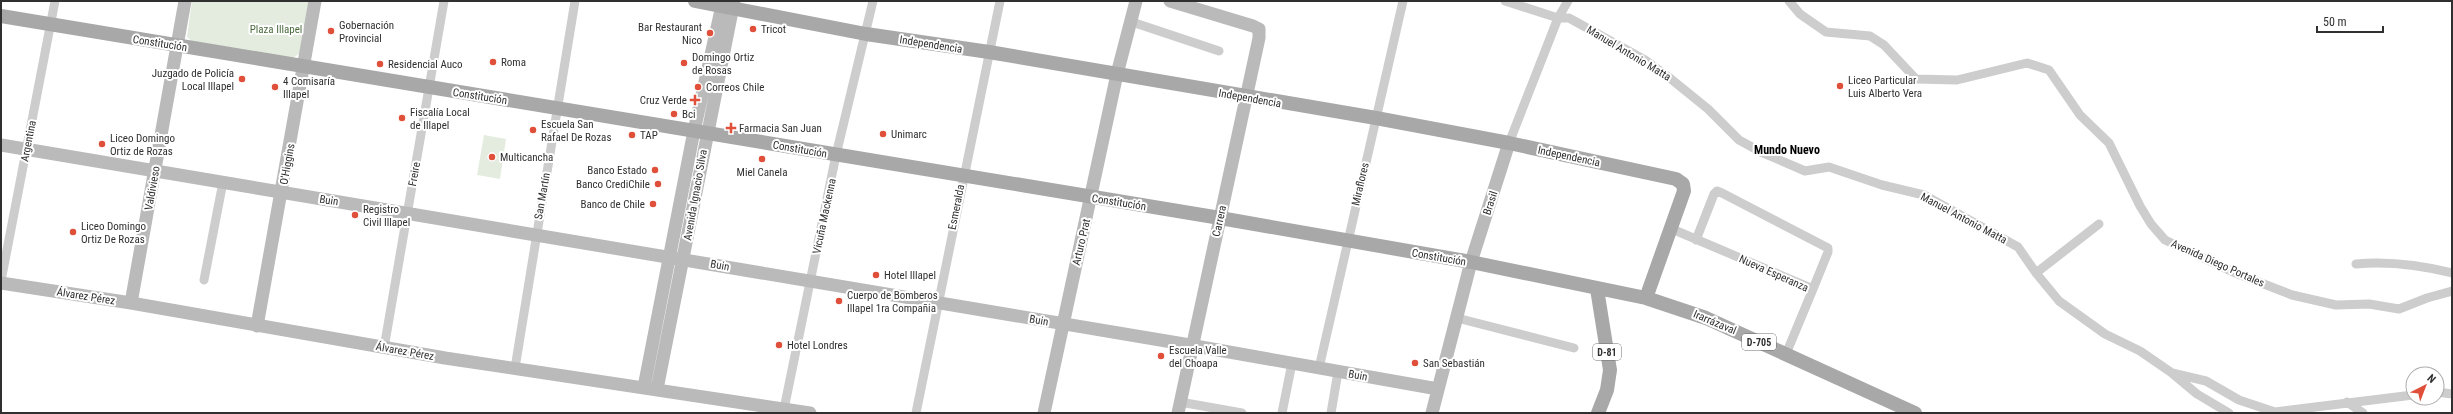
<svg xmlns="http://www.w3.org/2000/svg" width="2453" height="414" font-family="'Roboto Condensed',sans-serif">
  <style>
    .park { fill: #e3ecde }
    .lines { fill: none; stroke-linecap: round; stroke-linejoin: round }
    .street { stroke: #cdcdcd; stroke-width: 9 }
    .secondary { stroke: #bababa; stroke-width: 13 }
    .primary { stroke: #a8a8a8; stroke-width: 14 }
    .poi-dot { fill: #df4f39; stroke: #fff; stroke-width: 1.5 }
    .labels { text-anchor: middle; stroke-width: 4; stroke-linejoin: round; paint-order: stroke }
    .shield { fill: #fff; stroke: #6e6e6e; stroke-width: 1 }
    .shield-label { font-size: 10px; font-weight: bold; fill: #303030 }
    .poi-label { font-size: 11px; fill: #303030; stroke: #fff; text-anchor: start }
    .park-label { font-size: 11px; fill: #4a6a3e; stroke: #fff }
    .street-label { font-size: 11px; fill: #303030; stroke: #fff }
    .neighbourhood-label { font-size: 12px; font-weight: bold; fill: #000; stroke: #fff }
  </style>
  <rect width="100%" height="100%" fill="#fff"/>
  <path class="park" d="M192 1H309L301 52 292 59 195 44 187 37Z
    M484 135 506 139 500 179 477 175Z"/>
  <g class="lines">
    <path class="street" d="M1505 1 1558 18H1569L1645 60 1671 79 1708 109 1739 140 1761 152 1805 171 1829 167 1882 185 1924 195 2018 247 2036 273 2059 301 2105 334 2140 351 2172 373 2206 381 2239 400 2275 412 2413 395
      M1789 1 1800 14 1826 32 1870 36 1884 45 1916 79 1957 80 2027 63 2049 70 2080 115 2109 143 2140 206 2151 224 2165 240 2233 272 2292 295 2336 305 2369 304 2399 309 2427 298 2452 291
      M1132 22 1219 51
      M1509 143 1558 18 1568 1
      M1672 229 1813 289 1786 354
      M1696 240 1714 194 1717 191 1722 193 1828 248V252L1813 289
      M2356 264C2389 261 2420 265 2452 273
      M2036 273 2099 224
      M204 280 223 182
      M1 281 55 1
      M1457 318 1574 348
      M384 348 444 1
      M515 368 575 1
      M1319 368 1403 1
      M2173 374 2197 394 2229 413
      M2437 392 2452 394
      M1180 402 1242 413
      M2347 402 2363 413
      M784 409 836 155 873 1
      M916 413 1000 1
      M1282 413 1292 363
      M1331 413 1338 372"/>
    <path class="secondary" d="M1170 1 1253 26 1259 29V38L1178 413
      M1 145 1184 344 1438 389
      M1 283 131 303 445 358 810 413
      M131 303 185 1
      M257 326 315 1
      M644 387 694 131 723 1
      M657 389 734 1
      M1044 413 1117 74 1136 1
      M1432 413 1471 262 1509 143"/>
    <path class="primary" d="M695 1 866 34 989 52 1376 118 1509 143 1676 179 1683 184 1684 191 1646 298
      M1 16 1220 218 1471 262 1646 298 1706 318 1915 413
      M1597 289 1610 370 1607 390 1598 413"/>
  </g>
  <g class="poi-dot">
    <circle cx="753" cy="29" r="4"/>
    <circle cx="331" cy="31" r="4"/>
    <circle cx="710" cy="33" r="4"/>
    <circle cx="493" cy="62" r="4"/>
    <circle cx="684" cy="63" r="4"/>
    <circle cx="380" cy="64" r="4"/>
    <circle cx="242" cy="79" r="4"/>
    <circle cx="1840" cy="86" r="4"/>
    <circle cx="275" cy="87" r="4"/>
    <circle cx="698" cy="87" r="4"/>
    <path d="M693 94h4v4h4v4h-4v4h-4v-4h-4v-4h4z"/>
    <circle cx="674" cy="114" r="4"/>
    <circle cx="402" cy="118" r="4"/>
    <path d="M729 122h4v4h4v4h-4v4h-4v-4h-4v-4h4z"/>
    <circle cx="533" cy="130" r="4"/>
    <circle cx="883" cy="134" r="4"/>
    <circle cx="632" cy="135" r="4"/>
    <circle cx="102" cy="144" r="4"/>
    <circle cx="492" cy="157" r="4"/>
    <circle cx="762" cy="159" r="4"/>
    <circle cx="655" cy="170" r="4"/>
    <circle cx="658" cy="184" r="4"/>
    <circle cx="653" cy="204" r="4"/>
    <circle cx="355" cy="215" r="4"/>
    <circle cx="73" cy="232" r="4"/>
    <circle cx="876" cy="275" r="4"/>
    <circle cx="839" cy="301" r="4"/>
    <circle cx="779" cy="345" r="4"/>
    <circle cx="1161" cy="356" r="4"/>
    <circle cx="1415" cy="363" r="4"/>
  </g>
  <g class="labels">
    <g class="shield">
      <rect x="1742" y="334" width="34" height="16" rx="3"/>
      <rect x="1593" y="344" width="28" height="16" rx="3"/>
    </g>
    <g class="shield-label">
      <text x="1759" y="346">D-705</text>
      <text x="1607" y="356">D-81</text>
    </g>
    <g class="poi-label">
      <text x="339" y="29">Gobernación<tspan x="339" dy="13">Provincial</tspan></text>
      <text x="702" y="31" text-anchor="end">Bar Restaurant<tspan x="702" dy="13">Nico</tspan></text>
      <text x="761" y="33">Tricot</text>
      <text x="692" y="61">Domingo Ortiz<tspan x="692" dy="13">de Rosas</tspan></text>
      <text x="501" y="66">Roma</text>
      <text x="388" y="68">Residencial Auco</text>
      <text x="234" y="77" text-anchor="end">Juzgado de Policía<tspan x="234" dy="13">Local Illapel</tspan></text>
      <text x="1848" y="84">Liceo Particular<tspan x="1848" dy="13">Luis Alberto Vera</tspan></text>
      <text x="283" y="85">4 Comisaría<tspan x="283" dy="13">Illapel</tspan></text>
      <text x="706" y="91">Correos Chile</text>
      <text x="687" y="104" text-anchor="end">Cruz Verde</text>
      <text x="410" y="116">Fiscalía Local<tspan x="410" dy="13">de Illapel</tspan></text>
      <text x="682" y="118">Bci</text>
      <text x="541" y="128">Escuela San<tspan x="541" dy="13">Rafael De Rozas</tspan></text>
      <text x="739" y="132">Farmacia San Juan</text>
      <text x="891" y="138">Unimarc</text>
      <text x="640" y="139">TAP</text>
      <text x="110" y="142">Liceo Domingo<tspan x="110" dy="13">Ortiz de Rozas</tspan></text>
      <text x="500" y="161">Multicancha</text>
      <text x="647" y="174" text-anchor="end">Banco Estado</text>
      <text x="762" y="176" text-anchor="middle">Miel Canela</text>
      <text x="650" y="188" text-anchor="end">Banco CrediChile</text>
      <text x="645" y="208" text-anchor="end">Banco de Chile</text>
      <text x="363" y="213">Registro<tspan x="363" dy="13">Civil Illapel</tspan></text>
      <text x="81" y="230">Liceo Domingo<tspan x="81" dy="13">Ortiz De Rozas</tspan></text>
      <text x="884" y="279">Hotel Illapel</text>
      <text x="847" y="299">Cuerpo de Bomberos<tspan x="847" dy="13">Illapel 1ra Compañia</tspan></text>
      <text x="787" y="349">Hotel Londres</text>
      <text x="1169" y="354">Escuela Valle<tspan x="1169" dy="13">del Choapa</tspan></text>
      <text x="1423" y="367">San Sebastián</text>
    </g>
    <g class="park-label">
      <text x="276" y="33">Plaza Illapel</text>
    </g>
    <g class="street-label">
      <text transform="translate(160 43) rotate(9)" y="4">Constitución</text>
      <text transform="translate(931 44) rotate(9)" y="4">Independencia</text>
      <text transform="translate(1629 53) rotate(31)" y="4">Manuel Antonio Matta</text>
      <text transform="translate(480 96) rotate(9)" y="4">Constitución</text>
      <text transform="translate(1250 98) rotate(10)" y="4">Independencia</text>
      <text transform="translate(28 141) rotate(-79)" y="4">Argentina</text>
      <text transform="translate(800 149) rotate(10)" y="4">Constitución</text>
      <text transform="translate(1569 156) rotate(12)" y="4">Independencia</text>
      <text transform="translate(287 164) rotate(-80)" y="4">O'Higgins</text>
      <text transform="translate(414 174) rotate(-80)" y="4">Freire</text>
      <text transform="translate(1360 184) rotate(-77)" y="4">Miraflores</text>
      <text transform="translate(152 188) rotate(-80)" y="4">Valdivieso</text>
      <text transform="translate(695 195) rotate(-80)" y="4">Avenida Ignacio Silva</text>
      <text transform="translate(542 196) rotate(-80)" y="4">San Martín</text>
      <text transform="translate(329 200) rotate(9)" y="4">Buin</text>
      <text transform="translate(1119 202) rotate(9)" y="4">Constitución</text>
      <text transform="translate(1490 203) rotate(-72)" y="4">Brasil</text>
      <text transform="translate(956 207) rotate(-79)" y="4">Esmeralda</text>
      <text transform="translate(824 216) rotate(-78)" y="4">Vicuña Mackenna</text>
      <text transform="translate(1964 218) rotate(28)" y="4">Manuel Antonio Matta</text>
      <text transform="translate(1219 221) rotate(-78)" y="4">Carrera</text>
      <text transform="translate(1081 242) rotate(-77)" y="4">Arturo Prat</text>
      <text transform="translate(1439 257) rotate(10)" y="4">Constitución</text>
      <text transform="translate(2218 263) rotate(24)" y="4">Avenida Diego Portales</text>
      <text transform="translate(720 265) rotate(10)" y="4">Buin</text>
      <text transform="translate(1774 273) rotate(24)" y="4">Nueva Esperanza</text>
      <text transform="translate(86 296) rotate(9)" y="4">Álvarez Pérez</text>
      <text transform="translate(1039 320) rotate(10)" y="4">Buin</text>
      <text transform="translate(1715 322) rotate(23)" y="4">Irarrázaval</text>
      <text transform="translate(405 351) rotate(10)" y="4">Álvarez Pérez</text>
      <text transform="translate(1358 375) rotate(10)" y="4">Buin</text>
    </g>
    <g class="neighbourhood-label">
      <text x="1787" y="154">Mundo Nuevo</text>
    </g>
  </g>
  <rect width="2453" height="414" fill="none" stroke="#303030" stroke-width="4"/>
  <g transform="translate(2425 386) rotate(42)"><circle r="19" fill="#ffffff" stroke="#acacac"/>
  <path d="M0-3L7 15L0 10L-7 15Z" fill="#df4f39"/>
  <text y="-6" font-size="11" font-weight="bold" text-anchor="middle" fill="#303030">N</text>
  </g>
  <path d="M2317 26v6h66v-6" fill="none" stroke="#303030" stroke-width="2"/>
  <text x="2323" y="26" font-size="12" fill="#303030" stroke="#ffffff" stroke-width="3" paint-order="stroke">50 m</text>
</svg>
